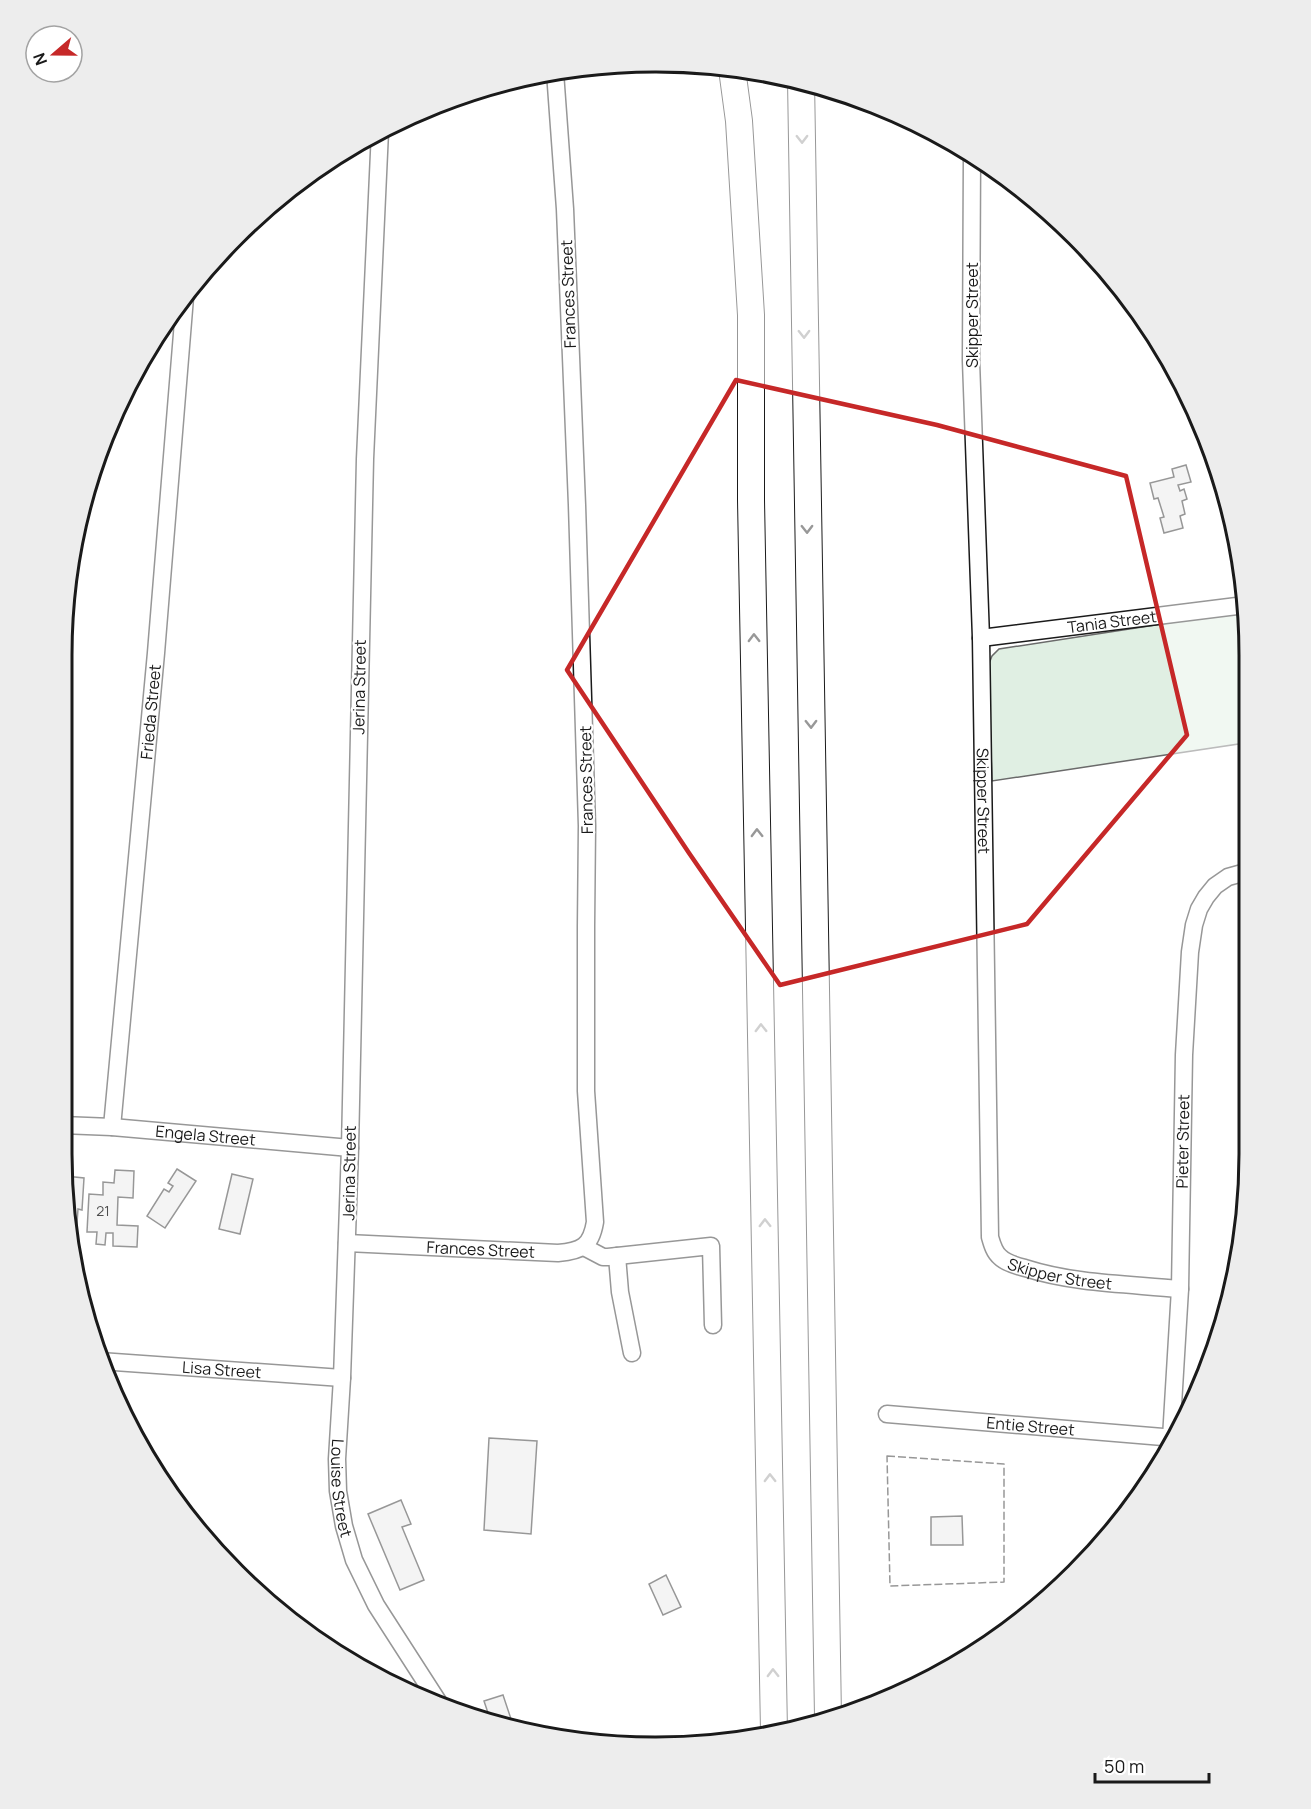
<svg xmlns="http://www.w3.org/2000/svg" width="1311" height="1809" font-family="Manrope,sans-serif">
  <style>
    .green { fill: #e0efe3; stroke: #6a6a6a; stroke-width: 1.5 }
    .building { fill: #e6e6e6; stroke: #1a1a1a; stroke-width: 1.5 }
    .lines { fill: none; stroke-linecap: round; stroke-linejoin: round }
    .minor-casing { stroke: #1a1a1a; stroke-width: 19 }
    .highway-casing { stroke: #1a1a1a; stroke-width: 28 }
    .minor { stroke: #fff; stroke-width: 16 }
    .highway { stroke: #fff; stroke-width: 26 }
    .fence { stroke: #1a1a1a; stroke-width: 1.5; stroke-dasharray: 8 3; stroke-linecap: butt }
    .oneway { stroke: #989898 }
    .marked { fill: none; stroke: #c62828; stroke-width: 4.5; stroke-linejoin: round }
    .labels { text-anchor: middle; stroke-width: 4.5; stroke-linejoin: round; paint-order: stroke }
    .number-label { font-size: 14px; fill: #4d4d4d }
    .street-label { font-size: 16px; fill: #1a1a1a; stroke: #fff }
    .rim { fill: none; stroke: #1a1a1a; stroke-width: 3 }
  </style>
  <rect width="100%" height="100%" fill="#fff"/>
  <path class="green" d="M1233 613 1245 615V743L992 781 988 666 992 656 999 649Z"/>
  <path class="building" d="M1186 465 1191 482 1178 485 1180 491 1184 489 1187 499 1182 501 1185 514 1180 516 1183 528 1164 533 1160 518 1164 517 1158 498 1154 499 1150 483 1174 477 1172 469Z
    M177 1169 196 1181 165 1228 147 1216 164 1189 169 1192 173 1186 168 1183Z
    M115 1170 134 1171 133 1198 118 1197 117 1225 138 1226 137 1247 113 1246V1233H106L105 1245 96 1244 97 1232H87L89 1194 103 1195V1182L114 1183Z
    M232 1174 253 1179 240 1234 219 1229Z
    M65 1176 84 1178 82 1210 78 1209 76 1238 73 1237Z
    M489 1438 537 1441 531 1534 484 1530Z
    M401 1500 411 1524 402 1527 424 1580 400 1590 368 1514Z
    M962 1516 963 1545H931V1517Z
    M666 1575 681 1607 663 1615 649 1584Z
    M503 1695 514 1728 491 1722 484 1701Z"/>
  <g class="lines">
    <defs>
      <g id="minor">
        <path id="s1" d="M380 131 365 459 350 1148 342 1378 337 1459 338 1491 344 1526 354 1560 376 1605 441 1706"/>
        <path id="s2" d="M972 156 971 361 981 638 990 1237C992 1244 994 1252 1000 1257 1006 1263 1017 1266 1025 1268 1075 1284 1129 1284 1180 1289"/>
        <path id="s3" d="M981 638 1245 605"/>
        <path id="s4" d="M62 1125 112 1127 350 1148"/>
        <path id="s5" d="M112 1127 156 653 185 297"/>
        <path id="s6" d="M347 1243 558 1253C582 1251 591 1246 595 1222L586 1091V926L587 826 577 505 565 209 555 72"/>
        <path d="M584 1247 603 1257H608L711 1246 713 1325"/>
        <path d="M617 1256 620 1292 632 1353"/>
        <path id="s7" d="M100 1361 342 1378"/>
        <path id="s8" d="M887 1414 1175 1438"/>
        <path id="s9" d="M1171 1438 1180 1289 1184 1055 1190 952 1194 925 1199 909 1206 897 1215 886 1228 877 1246 872"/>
      </g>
      <path id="highway" d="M732 69 739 121 751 315V500L774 1731
        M801 80 828 1717"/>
    </defs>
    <use href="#minor" class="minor-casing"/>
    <use href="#highway" class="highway-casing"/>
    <use href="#minor" class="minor"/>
    <use href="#highway" class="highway"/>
    <path class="fence" d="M887 1456 1004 1464V1582L890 1586Z"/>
  </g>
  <defs><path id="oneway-chevron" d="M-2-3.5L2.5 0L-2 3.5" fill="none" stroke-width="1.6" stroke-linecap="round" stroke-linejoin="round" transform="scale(1.5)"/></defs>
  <g class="oneway">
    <use href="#oneway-chevron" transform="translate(802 139) rotate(89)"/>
    <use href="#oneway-chevron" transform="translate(804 334) rotate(89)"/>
    <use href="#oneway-chevron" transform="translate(807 529) rotate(89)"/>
    <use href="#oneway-chevron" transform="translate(754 638) rotate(-91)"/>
    <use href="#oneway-chevron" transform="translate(811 724) rotate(89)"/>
    <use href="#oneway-chevron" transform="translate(757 833) rotate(-91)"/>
    <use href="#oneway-chevron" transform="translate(761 1028) rotate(-91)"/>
    <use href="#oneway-chevron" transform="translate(765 1223) rotate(-91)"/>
    <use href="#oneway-chevron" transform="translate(770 1478) rotate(-91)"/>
    <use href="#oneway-chevron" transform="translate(773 1673) rotate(-91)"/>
  </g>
  <path d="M0 0H1311V1809H0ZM736 380 937 425 1126 476 1187 735 1027 924 780 985 689 853 567 670Z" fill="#fff" fill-opacity=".55" fill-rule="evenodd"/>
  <path class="marked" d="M736 380 937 425 1126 476 1187 735 1027 924 780 985 689 853 567 670Z"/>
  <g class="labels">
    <g class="number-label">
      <text x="103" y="1216">21</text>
    </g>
    <g class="street-label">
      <text transform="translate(568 294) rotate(-92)" y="6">Frances Street</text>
      <text transform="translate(972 315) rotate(-90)" y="6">Skipper Street</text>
      <text dy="6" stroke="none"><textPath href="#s3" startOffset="132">Tania Street</textPath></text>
      <text transform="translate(359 687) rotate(-89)" y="6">Jerina Street</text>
      <text dy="6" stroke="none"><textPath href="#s5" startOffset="417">Frieda Street</textPath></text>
      <text transform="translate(586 780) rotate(-91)" y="6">Frances Street</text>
      <text dy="6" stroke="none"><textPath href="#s2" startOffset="645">Skipper Street</textPath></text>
      <text dy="6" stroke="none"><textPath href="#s4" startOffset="144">Engela Street</textPath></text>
      <text dy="6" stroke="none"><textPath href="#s9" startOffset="297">Pieter Street</textPath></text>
      <text transform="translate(349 1173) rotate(-89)" y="6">Jerina Street</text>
      <text dy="6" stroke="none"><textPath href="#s6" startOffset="134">Frances Street</textPath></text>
      <text dy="6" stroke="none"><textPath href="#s2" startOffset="1167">Skipper Street</textPath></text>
      <text dy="6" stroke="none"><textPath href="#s7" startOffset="122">Lisa Street</textPath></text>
      <text dy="6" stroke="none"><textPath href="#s8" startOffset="144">Entie Street</textPath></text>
      <text dy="6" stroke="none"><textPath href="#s1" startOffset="1358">Louise Street</textPath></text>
    </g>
  </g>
  <path d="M0 0H1311V1809H0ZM655 72H656A583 583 0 0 1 1239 655V1154A583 583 0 0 1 656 1737H655A583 583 0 0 1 72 1154V655A583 583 0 0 1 655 72Z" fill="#ededed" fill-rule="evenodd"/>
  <path class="rim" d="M655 72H656A583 583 0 0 1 1239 655V1154A583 583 0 0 1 656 1737H655A583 583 0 0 1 72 1154V655A583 583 0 0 1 655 72Z"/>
  <g transform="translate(54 54) rotate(250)"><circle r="28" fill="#ffffff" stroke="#a3a3a3" stroke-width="1.5"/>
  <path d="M0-4.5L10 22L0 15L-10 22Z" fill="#c62828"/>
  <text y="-9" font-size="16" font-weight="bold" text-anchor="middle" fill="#1a1a1a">N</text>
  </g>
  <path d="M1095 1773v9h114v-9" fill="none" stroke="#1a1a1a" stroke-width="3"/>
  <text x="1104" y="1773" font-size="18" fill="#1a1a1a" stroke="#ffffff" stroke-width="4.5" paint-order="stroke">50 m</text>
</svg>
